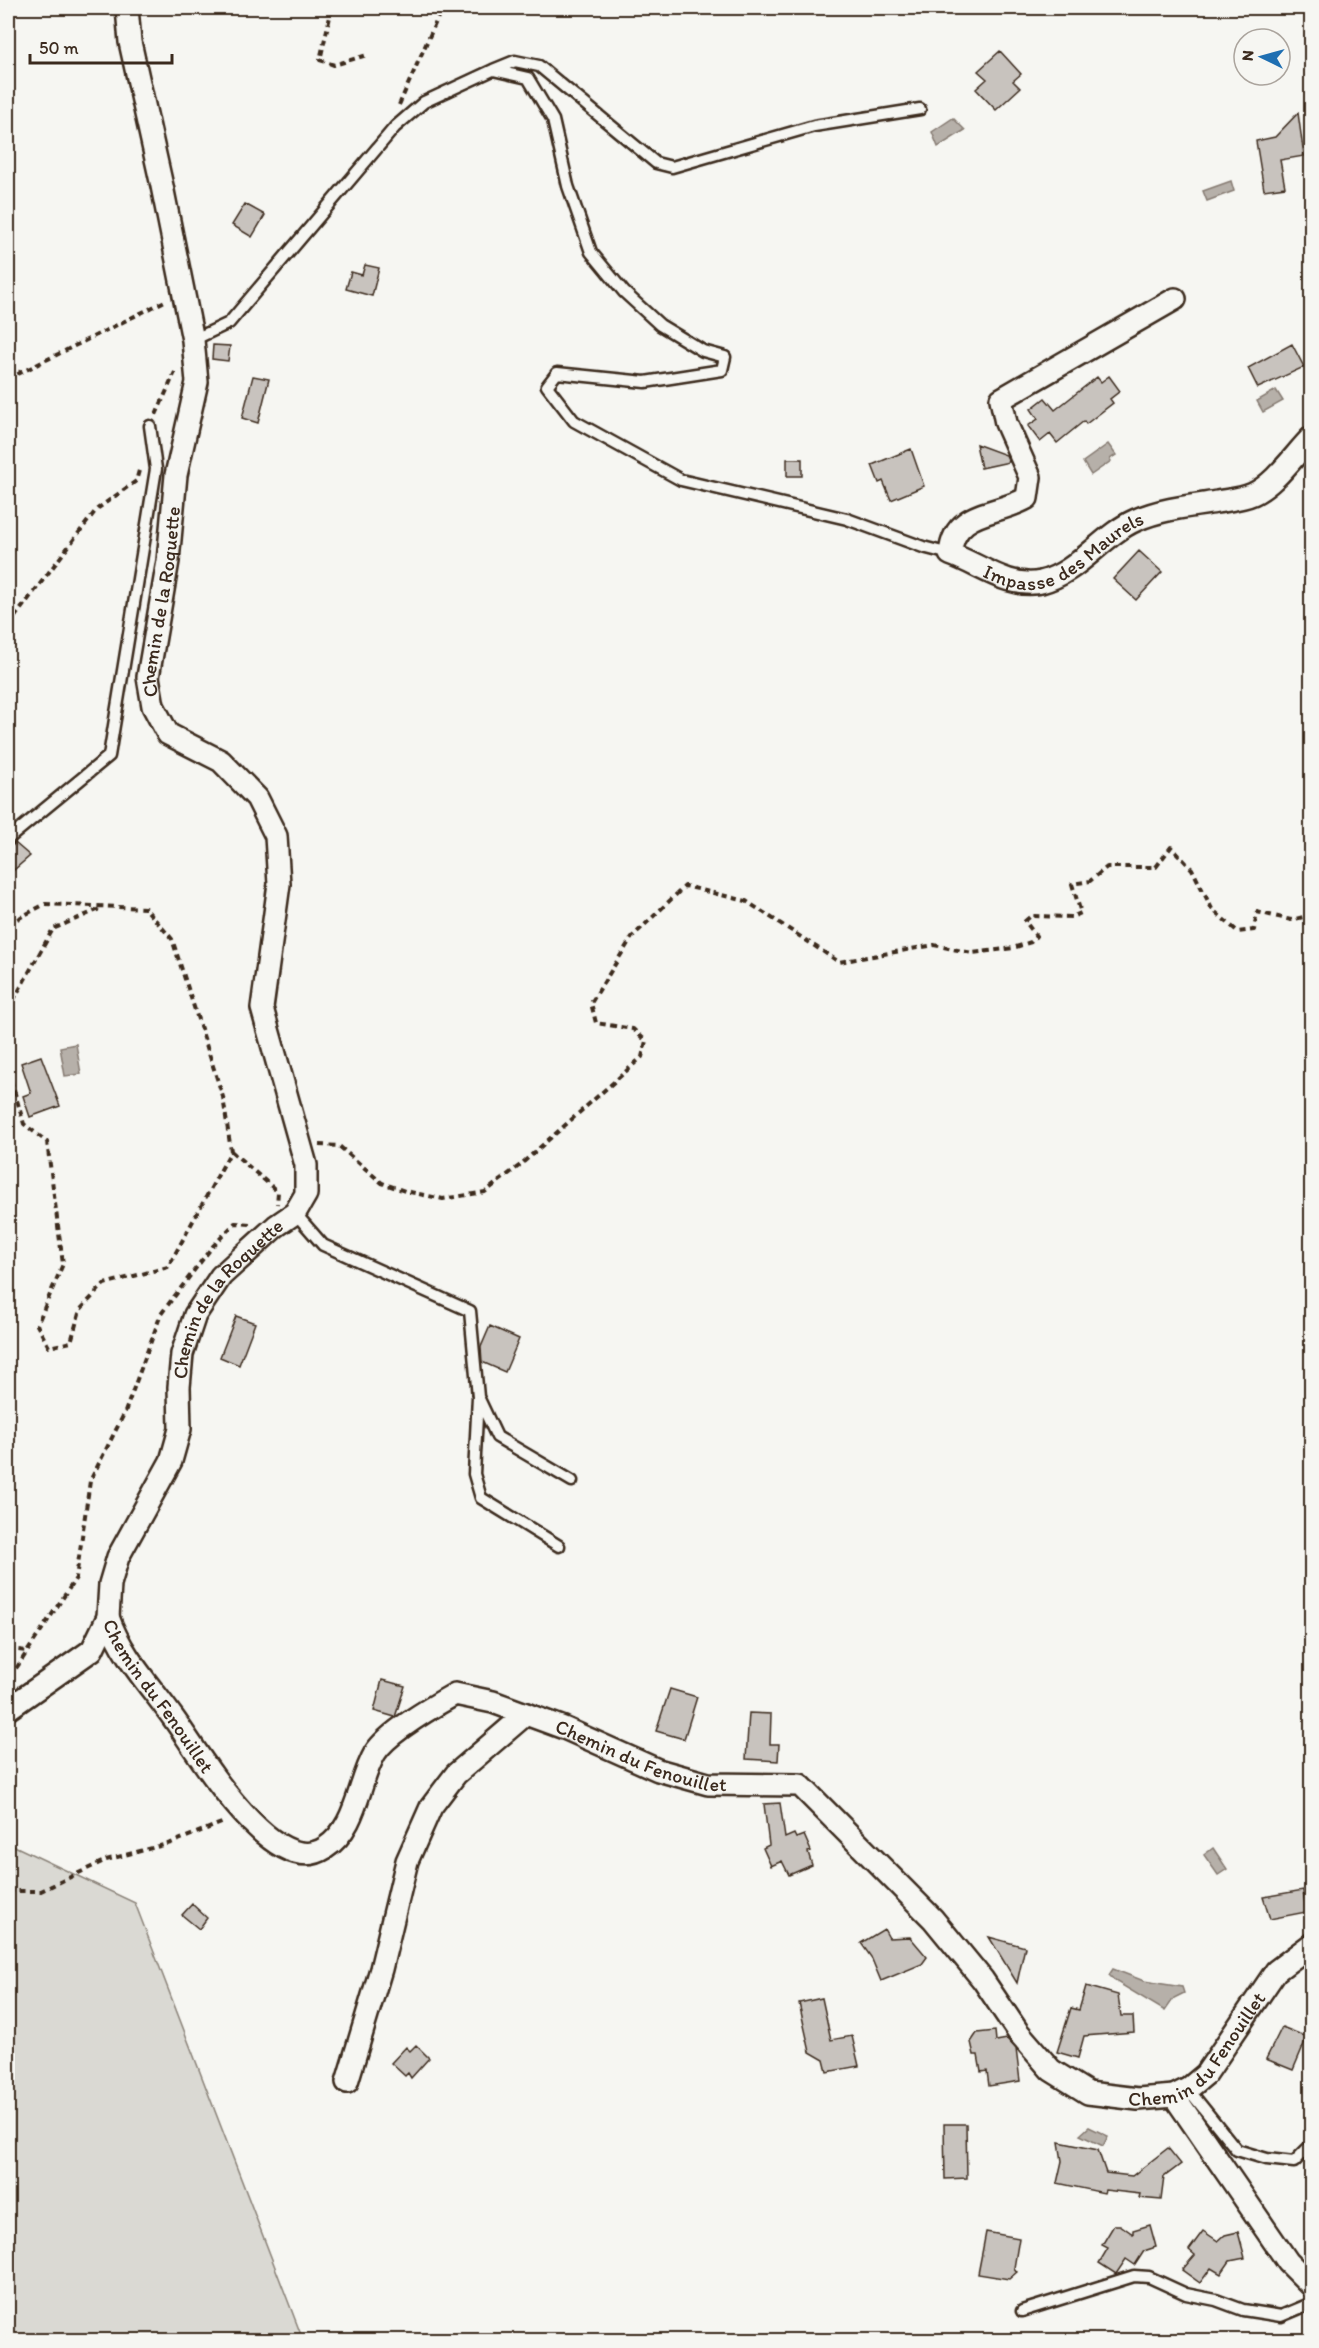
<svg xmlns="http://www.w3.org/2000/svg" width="1319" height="2348" font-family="Itim,sans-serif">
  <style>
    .green { fill: #dad9d3; stroke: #8a8278; stroke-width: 1.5 }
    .water { fill: #b6b0a9; stroke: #857a71; stroke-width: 1.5 }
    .building { fill: #c8c3be; stroke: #3b2a1e; stroke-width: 1.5 }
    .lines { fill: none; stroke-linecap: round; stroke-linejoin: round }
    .lane-casing { stroke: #3b2a1e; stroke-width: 15 }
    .street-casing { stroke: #3b2a1e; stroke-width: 26 }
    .path { stroke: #3b2a1e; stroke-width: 4; stroke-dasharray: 6 4.5; stroke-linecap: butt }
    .lane { stroke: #f6f6f2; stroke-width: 10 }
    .street { stroke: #f6f6f2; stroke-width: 21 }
    .labels { text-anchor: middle; stroke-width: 6; stroke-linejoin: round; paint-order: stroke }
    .street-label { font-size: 20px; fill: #3b2a1e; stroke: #f6f6f2 }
  </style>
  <rect width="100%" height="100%" fill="#f6f6f2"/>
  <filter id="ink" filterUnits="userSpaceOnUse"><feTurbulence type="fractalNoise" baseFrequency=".0167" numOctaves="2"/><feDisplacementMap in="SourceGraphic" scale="12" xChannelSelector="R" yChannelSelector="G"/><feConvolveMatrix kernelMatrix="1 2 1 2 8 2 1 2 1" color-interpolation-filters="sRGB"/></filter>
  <g filter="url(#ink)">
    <path class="green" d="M8 1843 135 1903 303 2340H8Z"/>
    <path class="water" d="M953 118 965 130 938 147 932 132Z
      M1231 181 1234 191 1207 201 1203 191Z
      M1276 390 1283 401 1263 412 1257 401Z
      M1108 444 1116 455 1110 459 1111 461 1091 475 1083 462Z
      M76 1044 81 1074 65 1076 60 1047Z
      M1213 1848 1227 1869 1218 1875 1204 1855Z
      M1113 1969 1144 1981 1182 1987 1184 1993 1174 1998 1165 2011 1115 1981 1109 1975Z
      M1089 2127 1108 2136 1103 2146 1080 2135Z"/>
    <path class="building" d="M1000 51 1021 74 1013 81 1020 88 996 110 976 89 987 79 978 71Z
      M1298 113 1304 156 1280 160 1285 187 1264 190 1256 141 1275 137Z
      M245 204 265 215 252 237 232 225Z
      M365 265 379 268 372 296 346 289 351 272 362 275Z
      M1292 344 1304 367 1258 388 1248 368Z
      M213 345 230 346 228 361 212 359Z
      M253 376 269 379 258 423 242 418Z
      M1109 376 1120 391 1110 399 1113 403 1086 424 1084 421 1057 443 1050 434 1040 442 1028 426 1038 419 1031 409 1045 398 1055 410 1097 377 1101 382Z
      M976 444 1006 455 1009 462 981 468Z
      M911 449 924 486 891 500 883 481 879 483 872 465Z
      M787 459H802V476H787Z
      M1139 551 1162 572 1136 600 1113 579Z
      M15 843 30 856 8 875V850Z
      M41 1056 60 1106 30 1117 23 1096 31 1093 21 1063Z
      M236 1316 255 1323 239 1365 220 1357Z
      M490 1326 519 1339 505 1372 482 1362 481 1347Z
      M382 1680 405 1686 395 1717 374 1711Z
      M670 1689 697 1697 684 1739 656 1731Z
      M749 1713 771 1714 770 1744H779L778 1761 746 1759Z
      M780 1803 785 1838 794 1834 796 1838 804 1835 811 1851 808 1852 812 1865 789 1875 782 1861 771 1866 763 1848 769 1845 764 1804Z
      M1303 1890 1306 1912 1270 1919 1263 1897Z
      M192 1904 207 1918 199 1929 182 1915Z
      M884 1929 889 1938 910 1937 927 1957 922 1964 881 1981 871 1957 861 1943Z
      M989 1937 1025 1947 1017 1983Z
      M1086 1986 1118 1995 1121 2016H1133L1134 2032 1084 2036 1078 2058 1057 2052 1071 2008 1079 2010Z
      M822 1998 831 2040 852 2036 859 2066 827 2072 824 2060 810 2052 799 2003Z
      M1282 2027 1307 2037 1293 2070 1266 2059Z
      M995 2031 996 2041 1007 2039 1016 2049 1020 2081 989 2086 987 2071 981 2072 978 2055H974L971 2042 977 2033Z
      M416 2045 429 2058 411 2078 408 2073 405 2076 391 2063 406 2047 410 2051Z
      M944 2124H966L967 2178 945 2179Z
      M1059 2142 1098 2150 1106 2173 1132 2176 1168 2148 1181 2164 1164 2177 1161 2200 1139 2198 1140 2194 1105 2190 1104 2193 1057 2183 1062 2161Z
      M1114 2225H1120L1133 2234V2230L1150 2225 1156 2247 1144 2251 1135 2265 1126 2259 1116 2274 1099 2263 1108 2248 1102 2245Z
      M1203 2231 1218 2241 1225 2235 1238 2232 1245 2258 1230 2261 1221 2274 1211 2268 1200 2283 1182 2270 1195 2255 1189 2250Z
      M986 2232 1019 2238 1014 2268 1017 2272 1009 2279 978 2274Z"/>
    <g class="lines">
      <defs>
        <path id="lane" d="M493 70 528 78 553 120 568 186 591 252 624 292 660 325 703 351 725 357 722 370 645 382 557 373 547 386 574 421 681 480 847 519 923 547 950 554
          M193 340 229 323 395 127 424 102 493 70 515 61 539 66 656 163 672 167 814 126 920 109
          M8 839 109 756 156 469 150 426
          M295 1213 323 1245 470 1311 478 1397 474 1474 481 1498 559 1546
          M479 1399 497 1437 572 1481
          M1188 2089 1237 2150 1267 2159 1294 2162 1307 2149
          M1022 2311 1134 2276 1149 2277 1186 2294 1216 2300 1243 2310 1281 2316 1312 2303"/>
        <g id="street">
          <path id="s1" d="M1175 299 1001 399 1006 423 1030 477 1027 498C996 516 954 509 950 554 979 564 1009 589 1041 582 1078 573 1102 535 1136 520 1161 509 1190 506 1217 502 1228 500 1242 499 1253 494 1276 483 1294 455 1312 437"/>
          <path id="s2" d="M108 1617C122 1657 150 1685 174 1719 198 1752 273 1882 325 1848 357 1828 358 1782 375 1753 388 1732 434 1706 455 1694L493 1702 564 1728 658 1770 708 1784 800 1785 933 1919 983 1980 1018 2032 1051 2070 1088 2093 1138 2099 1174 2096 1188 2089 1206 2074 1276 1971 1312 1944"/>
          <path id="s3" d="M8 1709 92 1650 108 1617 110 1584 118 1557 171 1461 180 1429 179 1387 182 1354 195 1315 221 1276 276 1226 295 1213 306 1194V1165L262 1008 279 884 276 836 257 798 221 761 168 734 153 706 148 677 168 561 176 475 197 382 193 340 162 186 130 42 127 8"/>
          <path d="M347 2082 381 1969 407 1861 431 1807 456 1774 526 1714"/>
          <path d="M1174 2096 1288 2262 1312 2286"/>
        </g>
      </defs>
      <use href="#lane" class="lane-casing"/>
      <use href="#street" class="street-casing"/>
      <path class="path" d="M332 8 320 60 334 65 367 55
        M399 105 442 8
        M8 370 20 372
        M8 379 165 301
        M156 415 175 372
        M8 626 97 509 136 481 140 467
        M8 924 45 904 145 908 172 939 223 1097 231 1151 168 1267 104 1284 80 1310 71 1342 49 1347 37 1325 63 1264 47 1142 24 1124 8 1070
        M8 1010 53 929 102 908
        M319 1145 339 1146 382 1183 405 1191 443 1199 485 1192 519 1166 642 1057 646 1041 633 1029 596 1023 591 1003 632 937 685 886 746 901 839 962 934 945 972 953 1013 948 1031 942 1036 936 1025 921 1031 916 1072 917 1081 913 1072 884 1090 881 1107 867H1156L1171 847 1192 869 1212 909 1238 932 1254 930 1257 912 1291 920 1312 915
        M231 1151 278 1192 277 1204
        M8 1649 28 1651
        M8 1675 17 1667 76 1578 90 1481 125 1412 161 1314 212 1247 235 1223 251 1224
        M8 1891H41L106 1860 171 1843 224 1822"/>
      <use href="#lane" class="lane"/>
      <use href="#street" class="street"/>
    </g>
  </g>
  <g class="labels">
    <g class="street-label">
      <text dy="7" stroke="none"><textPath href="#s1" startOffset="536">Impasse des Maurels</textPath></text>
      <text dy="7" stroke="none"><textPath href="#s3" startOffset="1282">Chemin de la Roquette</textPath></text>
      <text dy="7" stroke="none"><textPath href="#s3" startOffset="490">Chemin de la Roquette</textPath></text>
      <text dy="7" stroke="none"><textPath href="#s2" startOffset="94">Chemin du Fenouillet</textPath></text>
      <text dy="7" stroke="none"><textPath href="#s2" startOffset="742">Chemin du Fenouillet</textPath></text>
      <text dy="7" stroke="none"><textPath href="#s2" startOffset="1462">Chemin du Fenouillet</textPath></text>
    </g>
  </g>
  <rect width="1319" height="2348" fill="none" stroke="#f6f6f2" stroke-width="30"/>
  <rect x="15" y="15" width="1289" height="2318" fill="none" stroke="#3b2a1e" stroke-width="2" filter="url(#ink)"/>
  <g transform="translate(1262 57) rotate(275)"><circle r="28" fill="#f6f6f2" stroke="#aba49d" stroke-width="1.5"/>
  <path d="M0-4.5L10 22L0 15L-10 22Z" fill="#1f6fb2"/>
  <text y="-9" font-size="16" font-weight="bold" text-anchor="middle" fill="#3b2a1e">N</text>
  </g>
  <path d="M30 54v9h142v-9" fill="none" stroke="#3b2a1e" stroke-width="3"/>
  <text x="39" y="54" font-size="18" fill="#3b2a1e" stroke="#f6f6f2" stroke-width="4.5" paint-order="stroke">50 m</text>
</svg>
